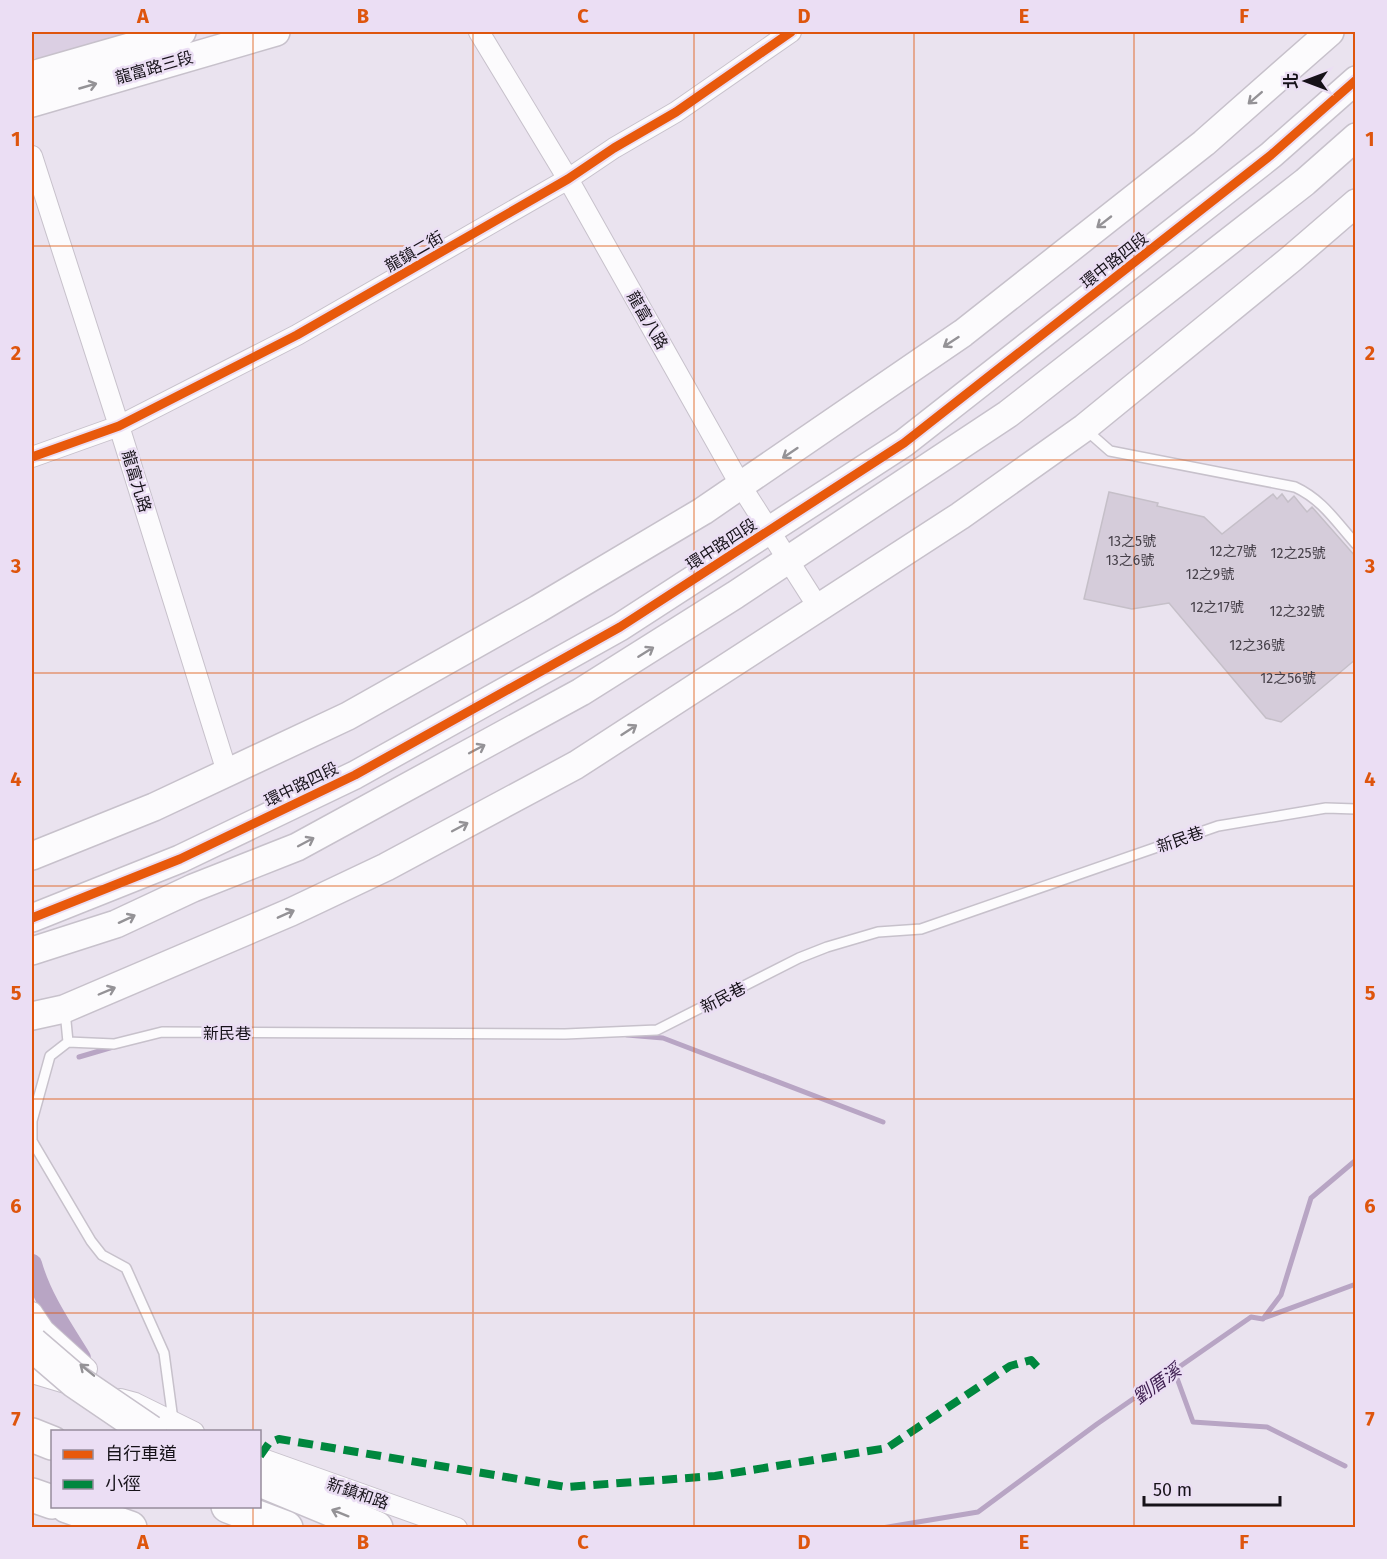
<svg xmlns="http://www.w3.org/2000/svg" width="1387" height="1559" font-family="'Fira Sans','Noto Sans TC',sans-serif">
  <style>
    .green { fill: #dbcfe3 }
    .lines { fill: none; stroke-linecap: round; stroke-linejoin: round }
    .stream { stroke: #b8a5c4; stroke-width: 5 }
    .canal { stroke: #b8a5c4; stroke-width: 20 }
    .building { fill: #d5ccda; stroke: #c5bfc8; stroke-width: 1.5 }
    .lane-casing { stroke: #c7c1cb; stroke-width: 12 }
    .street-casing { stroke: #c7c1cb; stroke-width: 22 }
    .secondary-casing { stroke: #c7c1cb; stroke-width: 30 }
    .highway-casing { stroke: #c7c1cb; stroke-width: 36 }
    .lane { stroke: #fcfbfd; stroke-width: 9 }
    .street { stroke: #fcfbfd; stroke-width: 20 }
    .secondary { stroke: #fcfbfd; stroke-width: 27 }
    .highway { stroke: #fcfbfd; stroke-width: 33 }
    .highway-bridge-casing { stroke: #c7c1cb; stroke-width: 36; stroke-linecap: butt }
    .highway-bridge { stroke: #fcfbfd; stroke-width: 33 }
    .quiet { stroke: #00873e; stroke-width: 8; stroke-dasharray: 15 8; stroke-linecap: butt }
    .cycleway-casing { stroke: #ebdef4; stroke-width: 13 }
    .cycleway { stroke: #e8590c; stroke-width: 9 }
    .oneway { stroke: #949296 }
    .grid { fill: none; stroke: #de550d; stroke-width: 1.5; stroke-opacity: 0.55 }
    .labels { text-anchor: middle; stroke-width: 5; stroke-linejoin: round; paint-order: stroke }
    .number-label { font-size: 14px; fill: #464049 }
    .street-label { font-size: 16px; fill: #161219; stroke: #ebdef4 }
    .water-label { font-size: 18px; font-style: italic; fill: #3d1d4f; stroke: #ebdef4 }
    .neatline { fill: none; stroke: #de550d; stroke-width: 2 }
    .grid-label { font-size: 20px; text-anchor: middle; font-weight: bold; fill: #de550d }
  </style>
  <rect width="100%" height="100%" fill="#eae3ef"/>
  <path class="green" d="M32 32H133L41 58H32Z"/>
  <g class="lines">
    <path class="stream" d="M627 1035 663 1038 883 1122
      M79 1057 113 1047
      M1264 1318 1356 1284
      M1174 1370 1193 1422 1267 1427 1345 1466
      M882 1528 978 1512 1097 1424 1251 1317 1263 1319 1281 1295 1311 1198 1356 1160"/>
    <path class="canal" d="M32 1264C42 1299 62 1327 81 1358"/>
  </g>
  <path class="building" d="M1109 492 1158 503 1157 506 1204 517 1222 534 1273 494 1277 499 1282 494 1288 502 1294 496 1307 512 1312 507 1356 557V659L1281 722 1266 718 1169 603 1132 609 1084 599Z"/>
  <g class="lines">
    <defs>
      <path id="lane" d="M1085 429 1110 451 1295 487C1323 500 1336 522 1356 544
        M65 1011 68 1042 114 1044 162 1032 565 1034 657 1030 799 958 827 947 878 932 921 929 1218 826 1326 808 1356 809
        M68 1042 50 1056 32 1121V1141L91 1241 102 1255 126 1268 164 1353 173 1420"/>
      <path id="street" d="M479 32 568 179 741 486 818 607
        M32 156 119 426 227 772
        M32 457 119 426 297 335 568 179 614 148 676 112 791 32
        M32 1312 44 1330 87 1369
        M32 1373 72 1385
        M120 1399 135 1403 194 1432
        M260 1458 457 1528"/>
      <path id="secondary" d="M32 75 182 32
        M32 103 276 32
        M32 856 154 807 348 716 538 609 703 511 963 333 1204 143 1330 32
        M32 918 180 859 355 775 620 627 904 443 1271 155 1356 80
        M32 951 116 924 193 888 297 847 581 692 735 595 1008 414 1305 182 1356 137
        M32 1016 64 1009 291 912 386 867 576 765 960 516 1084 428 1291 259 1356 203"/>
      <path id="highway" d="M32 1435 52 1443
        M260 1480 376 1528
        M32 1495 52 1502
        M67 1506 130 1528
        M228 1506 286 1528"/>
    </defs>
    <use href="#lane" class="lane-casing"/>
    <use href="#street" class="street-casing"/>
    <use href="#secondary" class="secondary-casing"/>
    <use href="#highway" class="highway-casing"/>
    <use href="#lane" class="lane"/>
    <use href="#street" class="street"/>
    <use href="#secondary" class="secondary"/>
    <use href="#highway" class="highway"/>
    <defs>
      <path id="highway-bridge" d="M32 1344 75 1381 150 1432"/>
    </defs>
    <use href="#highway-bridge" class="highway-bridge-casing"/>
    <use href="#highway-bridge" class="highway-bridge"/>
    <path class="quiet" d="M260 1456 269 1443 279 1439 566 1487 715 1476 887 1448 1010 1366 1031 1360 1040 1370"/>
    <defs>
      <path id="cycleway" d="M32 457 119 426 297 335 568 179 614 148 676 112 791 32
        M32 918 180 859 355 775 620 627 904 443 1271 155 1356 80"/>
    </defs>
    <use href="#cycleway" class="cycleway-casing"/>
    <use href="#cycleway" class="cycleway"/>
  </g>
  <defs><path id="oneway-shaft" d="M-6 0H5M1.5-3L5.5 0L1.5 3" fill="none" stroke-width="1.6" stroke-linecap="round" stroke-linejoin="round" transform="scale(1.5)"/></defs>
  <g class="oneway">
    <use href="#oneway-shaft" transform="translate(88 86) rotate(-16)"/>
    <use href="#oneway-shaft" transform="translate(1255 98) rotate(139)"/>
    <use href="#oneway-shaft" transform="translate(1104 222) rotate(142)"/>
    <use href="#oneway-shaft" transform="translate(951 342) rotate(147)"/>
    <use href="#oneway-shaft" transform="translate(790 453) rotate(146)"/>
    <use href="#oneway-shaft" transform="translate(646 652) rotate(-32)"/>
    <use href="#oneway-shaft" transform="translate(629 730) rotate(-33)"/>
    <use href="#oneway-shaft" transform="translate(477 749) rotate(-28)"/>
    <use href="#oneway-shaft" transform="translate(460 827) rotate(-28)"/>
    <use href="#oneway-shaft" transform="translate(306 842) rotate(-28)"/>
    <use href="#oneway-shaft" transform="translate(286 914) rotate(-24)"/>
    <use href="#oneway-shaft" transform="translate(127 919) rotate(-25)"/>
    <use href="#oneway-shaft" transform="translate(107 991) rotate(-23)"/>
    <use href="#oneway-shaft" transform="translate(87 1370) rotate(-141)"/>
    <use href="#oneway-shaft" transform="translate(340 1513) rotate(-158)"/>
  </g>
  <path class="grid" d="M253 32V1432M473 32V1528M694 32V1528M914 32V1528M1134 32V1528M32 246H1356M32 460H1356M32 673H1356M32 886H1356M32 1099H1356M32 1313H1356M253 1506V1528"/>
  <g class="labels">
    <g class="number-label">
      <text x="1132" y="546">13之5號</text>
      <text x="1233" y="556">12之7號</text>
      <text x="1298" y="558">12之25號</text>
      <text x="1130" y="565">13之6號</text>
      <text x="1210" y="579">12之9號</text>
      <text x="1217" y="612">12之17號</text>
      <text x="1297" y="616">12之32號</text>
      <text x="1257" y="650">12之36號</text>
      <text x="1288" y="683">12之56號</text>
    </g>
    <g class="street-label">
      <text transform="translate(154 67) rotate(-16)" y="6">龍富路三段</text>
      <text transform="translate(414 251) rotate(-30)" y="6">龍鎮二街</text>
      <text transform="translate(1114 260) rotate(-38)" y="6">環中路四段</text>
      <text transform="translate(648 320) rotate(60)" y="6">龍富八路</text>
      <text transform="translate(137 481) rotate(73)" y="6">龍富九路</text>
      <text transform="translate(721 544) rotate(-33)" y="6">環中路四段</text>
      <text transform="translate(301 784) rotate(-26)" y="6">環中路四段</text>
      <text transform="translate(1180 839) rotate(-19)" y="6">新民巷</text>
      <text transform="translate(723 997) rotate(-27)" y="6">新民巷</text>
      <text x="227" y="1039">新民巷</text>
      <text transform="translate(358 1493) rotate(19)" y="6">新鎮和路</text>
    </g>
    <g class="water-label">
      <text transform="translate(1157 1384) rotate(-36)" y="6">劉厝溪</text>
    </g>
  </g>
  <rect width="1387" height="1559" fill="none" stroke="#ebdef4" stroke-width="66"/>
  <rect x="51" y="1430" width="210" height="78" fill="#ebdef4" stroke="#968c9c" stroke-width="1.5"/>
  <rect x="63" y="1450" width="30" height="9" fill="#e8590c" stroke="#968c9c" stroke-width="1.5"/>
  <text x="105" y="1460" font-size="18" fill="#161219">自行車道</text>
  <rect x="63" y="1480" width="30" height="9" fill="#00873e" stroke="#968c9c" stroke-width="1.5"/>
  <text x="105" y="1490" font-size="18" fill="#161219">小徑</text>
  <g transform="translate(1306 81) rotate(270)" stroke="#ebdef4" stroke-width="4.5" paint-order="stroke">
  <path d="M0-4.5L10 22L0 15L-10 22Z" fill="#161219"/>
  <text y="-9" font-size="16" font-weight="bold" text-anchor="middle" fill="#161219">北</text>
  </g>
  <path d="M1144 1496v9h136v-9" fill="none" stroke="#161219" stroke-width="3"/>
  <text x="1153" y="1496" font-size="18" fill="#161219" stroke="#ebdef4" stroke-width="4.5" paint-order="stroke">50 m</text>
  <rect x="33" y="33" width="1321" height="1493" class="neatline"/>
  <g class="grid-label">
    <text x="143" y="23">A</text>
    <text x="363" y="23">B</text>
    <text x="583" y="23">C</text>
    <text x="804" y="23">D</text>
    <text x="1024" y="23">E</text>
    <text x="1244" y="23">F</text>
    <text x="16" y="146">1</text>
    <text x="1370" y="146">1</text>
    <text x="16" y="360">2</text>
    <text x="1370" y="360">2</text>
    <text x="16" y="573">3</text>
    <text x="1370" y="573">3</text>
    <text x="16" y="786">4</text>
    <text x="1370" y="786">4</text>
    <text x="16" y="1000">5</text>
    <text x="1370" y="1000">5</text>
    <text x="16" y="1213">6</text>
    <text x="1370" y="1213">6</text>
    <text x="16" y="1426">7</text>
    <text x="1370" y="1426">7</text>
    <text x="143" y="1549">A</text>
    <text x="363" y="1549">B</text>
    <text x="583" y="1549">C</text>
    <text x="804" y="1549">D</text>
    <text x="1024" y="1549">E</text>
    <text x="1244" y="1549">F</text>
  </g>
</svg>
